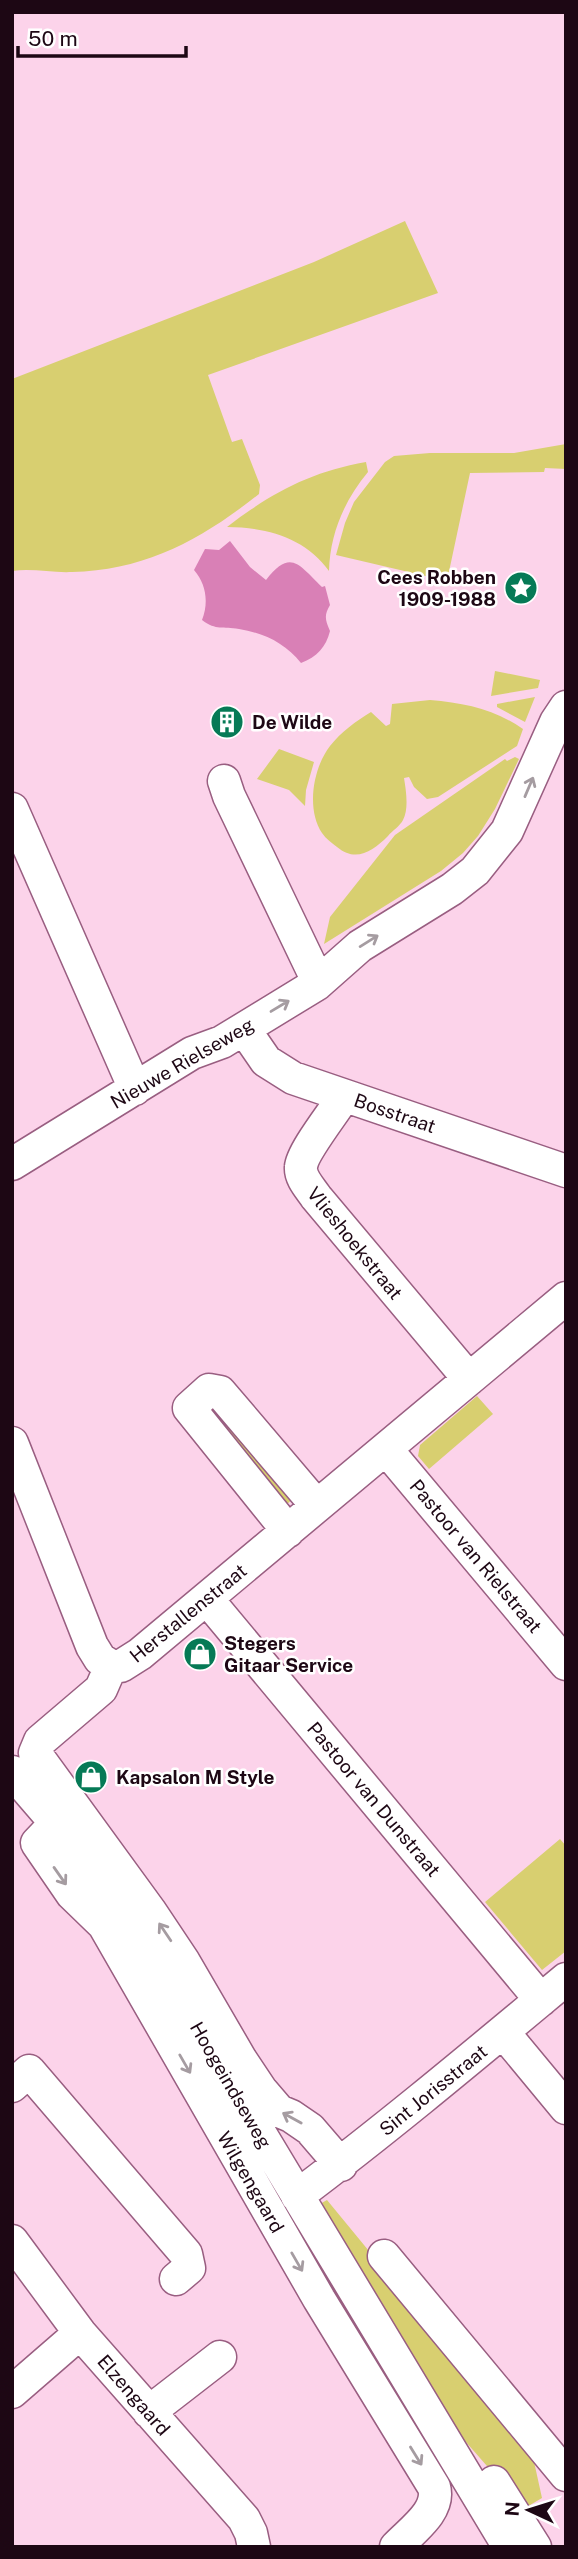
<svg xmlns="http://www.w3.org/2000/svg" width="578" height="2559" font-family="'Public Sans',sans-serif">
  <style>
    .green { fill: #d8cf70 }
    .water { fill: #d980b6 }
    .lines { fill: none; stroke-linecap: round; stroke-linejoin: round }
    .minor-casing { stroke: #995e81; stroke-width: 35 }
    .minor { stroke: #fff; stroke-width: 32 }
    .oneway { stroke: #a59ca1 }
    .labels { text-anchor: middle; stroke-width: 5; stroke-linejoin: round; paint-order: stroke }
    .poi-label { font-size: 19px; font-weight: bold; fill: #1d0714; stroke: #fff; text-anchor: start }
    .street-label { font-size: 19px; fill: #1d0714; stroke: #fff }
  </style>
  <rect width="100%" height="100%" fill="#fcd3ea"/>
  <path class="green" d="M405 221 438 293 208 375 232 442 242 439 260 485 259 494C202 539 147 570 72 572 52 573 32 568 12 571V379L314 262Z
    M566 444V469L545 468 544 472 470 473 447 581 336 555 345 523 354 502 385 462 394 456 430 453H514Z
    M366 462 368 472C344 501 330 534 329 571 306 538 266 527 227 527 271 493 310 472 366 462Z
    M495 671 540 680 538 688 491 696Z
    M535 697 525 722 497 707V704Z
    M430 700C465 703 494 709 523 729L517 746 438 797 427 799 414 787 409 777 404 778C406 790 409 809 403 820 400 826 392 831 388 836 373 851 356 863 337 847 332 843 326 839 322 833 306 809 313 768 330 746 341 732 356 721 371 712L386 726 390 724 392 704Z
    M279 749 314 762 306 790 305 806 289 790 257 779Z
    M515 757 519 759 495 809 478 836 463 853 441 871 324 944 330 917 395 835 505 759 507 761Z
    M477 1396 493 1414 429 1469 418 1456 420 1445Z
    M234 1421 294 1498 278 1512 225 1428Z
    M560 1839 566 1846V1951L542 1970 485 1902Z
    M327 2200 531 2448 542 2498 520 2511 501 2482 444 2417 318 2205Z"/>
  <path class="water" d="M230 541 250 567 266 580C291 548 299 565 322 587L325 586 330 605C324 615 325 620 330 631 326 647 317 657 301 663 285 643 264 633 239 629 222 626 217 631 202 620 209 602 206 584 194 570L205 549 219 550Z"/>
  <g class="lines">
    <defs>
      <path id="minor" d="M224 781 229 796 313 971 317 984
        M12 809 135 1089
        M244 1029 266 1061 293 1078 566 1171
        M344 1096C335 1111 302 1152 301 1167 300 1178 310 1188 316 1197L469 1379
        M12 1164 192 1053 222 1042 317 984 360 946 452 889 475 871 507 831 556 722 566 707
        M12 1443 92 1646 100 1659 111 1666
        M386 1449 566 1664
        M288 1531 189 1408 209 1390 220 1392 317 1506
        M207 1599 541 2000
        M111 1666 101 1689 40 1741 35 1753 150 1911 184 1962 241 2060 261 2090 279 2111 291 2116 310 2129 341 2165
        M111 1666H121L140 1654 566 1298
        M12 1772 56 1823 143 1939 509 2547
        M56 1823 37 1843 72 1894 104 1925 319 2299 434 2487C441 2511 411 2531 396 2547
        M503 2032 566 2108
        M12 2086 29 2071 186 2254 189 2268 176 2279
        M297 2196C389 2127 477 2053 566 1979
        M12 2241 80 2333 244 2519 251 2533 254 2547
        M384 2256 566 2475
        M12 2392 80 2333
        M149 2412 220 2357
        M494 2482 535 2547"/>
    </defs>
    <use href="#minor" class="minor-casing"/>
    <use href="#minor" class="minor"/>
  </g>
  <defs><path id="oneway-shaft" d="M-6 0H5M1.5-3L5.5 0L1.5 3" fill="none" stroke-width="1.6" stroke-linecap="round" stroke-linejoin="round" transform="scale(1.75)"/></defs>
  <g class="oneway">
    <use href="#oneway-shaft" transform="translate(529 787) rotate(-67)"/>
    <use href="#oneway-shaft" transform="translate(369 941) rotate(-32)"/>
    <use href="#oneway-shaft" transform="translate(280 1006) rotate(-31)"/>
    <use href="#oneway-shaft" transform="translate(60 1876) rotate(55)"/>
    <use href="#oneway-shaft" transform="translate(165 1932) rotate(-124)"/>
    <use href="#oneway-shaft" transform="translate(185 2064) rotate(60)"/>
    <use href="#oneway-shaft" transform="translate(292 2118) rotate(-151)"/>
    <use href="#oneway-shaft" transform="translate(297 2262) rotate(60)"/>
    <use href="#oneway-shaft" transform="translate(416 2456) rotate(58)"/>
  </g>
  <defs>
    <symbol id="sight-disc" viewBox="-11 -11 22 22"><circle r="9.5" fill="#067a56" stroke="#fff"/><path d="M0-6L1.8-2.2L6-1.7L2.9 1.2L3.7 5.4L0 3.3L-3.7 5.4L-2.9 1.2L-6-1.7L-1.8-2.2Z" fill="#fff"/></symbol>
    <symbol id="building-disc" viewBox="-11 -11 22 22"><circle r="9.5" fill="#067a56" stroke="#fff"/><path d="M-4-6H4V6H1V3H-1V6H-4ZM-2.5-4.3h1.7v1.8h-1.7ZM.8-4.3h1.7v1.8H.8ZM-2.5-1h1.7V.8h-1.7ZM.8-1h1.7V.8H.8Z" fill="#fff"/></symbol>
    <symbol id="shop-disc" viewBox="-11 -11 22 22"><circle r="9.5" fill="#067a56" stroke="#fff"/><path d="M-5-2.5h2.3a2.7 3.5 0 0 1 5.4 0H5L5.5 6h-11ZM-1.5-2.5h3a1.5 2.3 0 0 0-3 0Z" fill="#fff"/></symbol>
  </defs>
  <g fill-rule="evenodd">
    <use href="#sight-disc" x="502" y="569" width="38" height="38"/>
    <use href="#building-disc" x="208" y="703" width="38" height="38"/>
    <use href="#shop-disc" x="181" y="1635" width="38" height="38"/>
    <use href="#shop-disc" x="72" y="1758" width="38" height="38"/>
  </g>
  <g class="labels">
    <g class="poi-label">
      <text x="496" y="584" text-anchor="end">Cees Robben<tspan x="496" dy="22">1909-1988</tspan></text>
      <text x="252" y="729">De Wilde</text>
      <text x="224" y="1650">Stegers<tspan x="224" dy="22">Gitaar Service</tspan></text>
      <text x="116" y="1784">Kapsalon M Style</text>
    </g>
    <g class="street-label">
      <text transform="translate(182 1063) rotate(-30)" y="7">Nieuwe Rielseweg</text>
      <text transform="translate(395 1113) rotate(19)" y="7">Bosstraat</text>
      <text transform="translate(355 1243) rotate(51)" y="7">Vlieshoekstraat</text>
      <text transform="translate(476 1556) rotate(50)" y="7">Pastoor van Rielstraat</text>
      <text transform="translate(188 1613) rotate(-39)" y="7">Herstallenstraat</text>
      <text transform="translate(374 1799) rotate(50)" y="7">Pastoor van Dunstraat</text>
      <text transform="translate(231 2085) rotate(60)" y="7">Hoogeindseweg</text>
      <text transform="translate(433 2090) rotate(-39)" y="7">Sint Jorisstraat</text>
      <text transform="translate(251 2182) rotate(60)" y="7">Wilgengaard</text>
      <text transform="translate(134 2395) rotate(49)" y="7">Elzengaard</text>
    </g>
  </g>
  <rect width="578" height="2559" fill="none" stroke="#1d0714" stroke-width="28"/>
  <g transform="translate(529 2510) rotate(274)" stroke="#ffffff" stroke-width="5" paint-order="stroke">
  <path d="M0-5L12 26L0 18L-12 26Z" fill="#1d0714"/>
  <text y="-10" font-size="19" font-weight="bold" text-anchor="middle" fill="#1d0714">N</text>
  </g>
  <path d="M18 46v10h168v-10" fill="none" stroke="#1d0714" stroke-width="3.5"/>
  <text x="28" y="46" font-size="21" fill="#1d0714" stroke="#ffffff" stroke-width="5" paint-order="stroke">50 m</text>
</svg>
